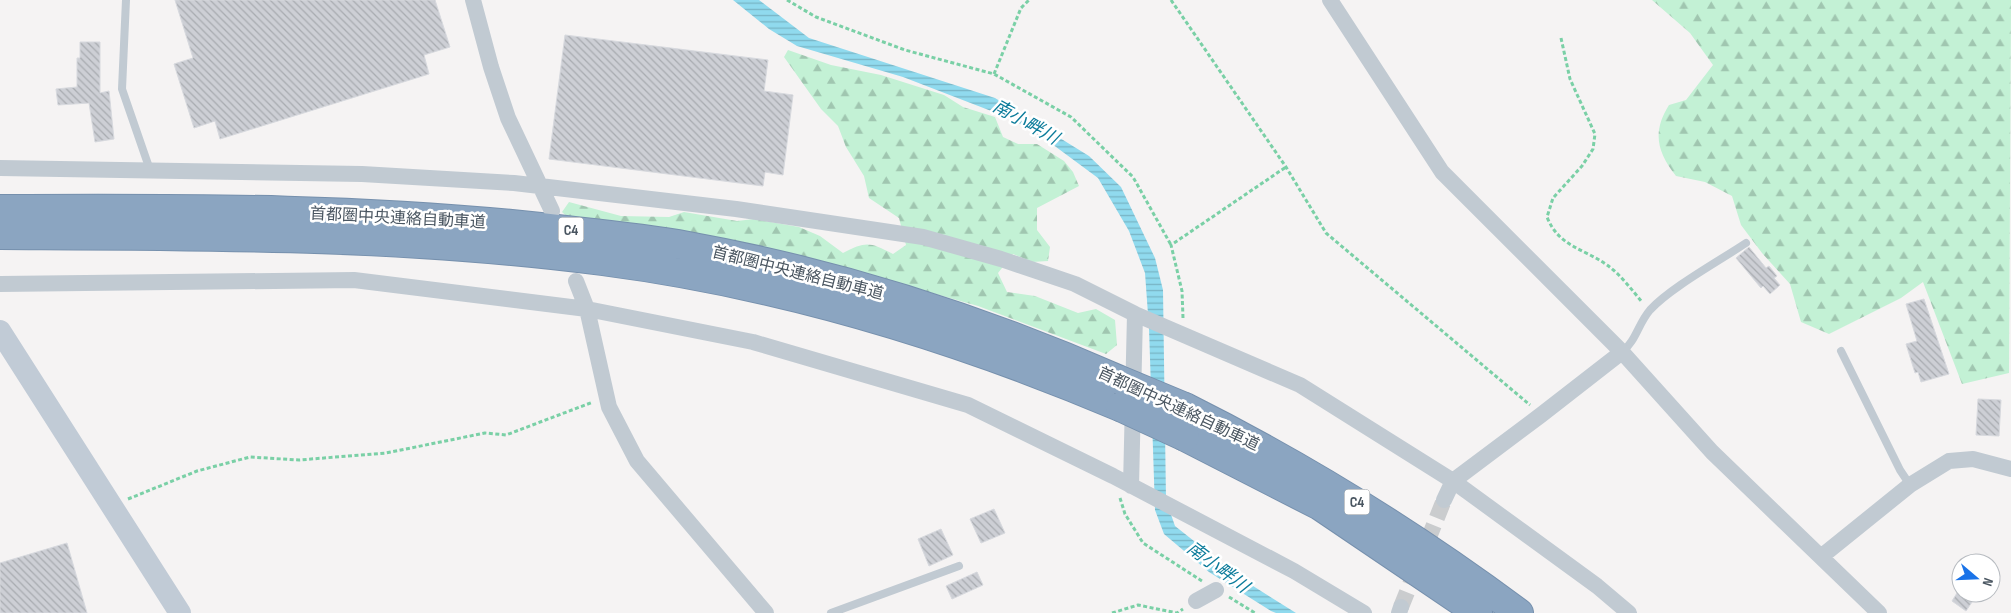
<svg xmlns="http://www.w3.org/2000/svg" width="2011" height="613" font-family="'Sofia Sans Condensed','Noto Sans JP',sans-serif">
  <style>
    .forest { fill: url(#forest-firs) }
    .water { fill: url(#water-rules) }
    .building { fill: url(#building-back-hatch); stroke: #d7d9de }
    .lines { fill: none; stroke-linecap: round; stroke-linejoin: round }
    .street-tunnel { stroke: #caccce; stroke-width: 16; stroke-dasharray: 16 8; stroke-linecap: butt }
    .highway-casing { stroke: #7690ad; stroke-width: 30 }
    .path { stroke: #7ad0a6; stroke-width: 3; stroke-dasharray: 4 2.5; stroke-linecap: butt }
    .lane { stroke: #c1cad2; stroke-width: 8 }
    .street { stroke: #c1cad2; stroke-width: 16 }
    .secondary { stroke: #c1cbd6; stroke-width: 22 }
    .highway { stroke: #8ba5c1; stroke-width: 28 }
    .highway-bridge-casing { stroke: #7690ad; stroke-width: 30; stroke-linecap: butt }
    .highway-bridge { stroke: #8ba5c1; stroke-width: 28 }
    .labels { text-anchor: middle; stroke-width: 5; stroke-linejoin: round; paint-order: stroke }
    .shield { fill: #fff; stroke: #808990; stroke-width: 1 }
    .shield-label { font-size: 15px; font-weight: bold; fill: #4a5661 }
    .street-label { font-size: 16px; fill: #4a5661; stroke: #fff }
    .water-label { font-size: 18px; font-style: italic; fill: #0c7c9b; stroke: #fff }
  </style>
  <defs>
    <pattern id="forest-firs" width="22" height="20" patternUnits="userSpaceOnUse" patternTransform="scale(1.25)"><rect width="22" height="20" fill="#c3f1d5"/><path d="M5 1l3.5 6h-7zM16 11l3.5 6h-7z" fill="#a0c6b0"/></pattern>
    <pattern id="water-rules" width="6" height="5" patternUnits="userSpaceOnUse" patternTransform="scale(1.25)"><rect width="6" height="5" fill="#90daee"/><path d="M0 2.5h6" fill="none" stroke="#78b4c4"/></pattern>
    <pattern id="building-back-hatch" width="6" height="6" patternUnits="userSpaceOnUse" patternTransform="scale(1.25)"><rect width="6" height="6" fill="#cdcfd5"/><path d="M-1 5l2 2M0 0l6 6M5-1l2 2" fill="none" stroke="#a8abb0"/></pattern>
  </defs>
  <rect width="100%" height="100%" fill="#f5f3f3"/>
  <path class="forest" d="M1652 0H2011L2009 373 1962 384 1923 282 1901 298 1829 334 1801 322 1790 284 1762 253 1741 225 1732 196 1705 182 1676 176C1657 152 1652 132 1669 105L1686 100 1713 65 1690 33Z
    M788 50 831 65 881 75 944 95 963 107 995 117 1003 137 1018 144H1037L1064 161 1073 172 1079 186 1037 208V230L1050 247 1048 261 1032 262 1013 254 998 273 1007 292 1035 296 1078 313 1096 309 1115 320 1117 345 1106 354 978 306 932 293 867 277 578 227 562 212 569 202 621 216 669 217 684 212 737 221 754 219 799 227 820 236 843 253C866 241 870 242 893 254L906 245 899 218 869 198 864 176 846 147 838 126 821 109 784 57Z"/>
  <path class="water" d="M733 0H759L809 38 995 98 1089 156 1121 187 1155 258 1163 290 1166 500 1175 526 1242 579 1296 613H1276L1271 611 1209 572 1164 534 1155 510 1149 328 1145 273 1129 231 1098 178 1052 144 1012 119 903 77 797 46 769 29Z"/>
  <path class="building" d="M175 0H435L450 47 424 55 429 74 220 139 215 121 194 128 174 64 193 58Z
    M565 35 768 60 764 91 793 95 783 175 765 172 763 186 549 159Z
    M80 42H100V93L109 91 114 139 95 142 89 103 58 105 56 89 77 87V58H80Z
    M1749 247 1766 268 1769 266 1777 276 1774 278 1780 285 1770 294 1763 286 1761 288 1736 258Z
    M1924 299 1949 374 1921 382 1918 372 1915 373 1906 344 1917 341 1906 304Z
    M1978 399 2001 400 1999 436 1976 435Z
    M994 509 1005 533 981 543 970 519Z
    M941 529 953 555 929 566 918 539Z
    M67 543 87 613H0V563Z
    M977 572 983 585 952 599 946 586Z
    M1957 593H1978L1966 611 1952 601Z"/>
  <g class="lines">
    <path class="street-tunnel" d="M1401 607 1444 500"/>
    <defs>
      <path id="highway" d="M0 209C191 208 384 207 574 231 612 235 650 239 688 246 837 273 981 319 1120 380
        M0 235C201 236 403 235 602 261 780 284 955 337 1120 407
        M1185 407C1303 466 1413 534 1519 613
        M1185 437 1320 506 1478 613"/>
    </defs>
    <use href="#highway" class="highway-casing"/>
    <path class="path" d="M787 0 816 17 905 50 994 74 1071 117 1133 177 1171 245
      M1171 0 1286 167 1326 233 1530 405
      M1561 38 1570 79 1595 134 1593 149 1582 166 1553 198 1547 217C1559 247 1583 248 1607 265 1620 274 1632 290 1642 302
      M994 74 1021 8 1029 0
      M1183 318 1182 291 1171 245 1286 167
      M1120 498 1125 514 1143 543 1202 581
      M128 499 197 471 250 457 299 460 386 453 485 433 506 435 593 402
      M1229 597 1255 613
      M1112 613 1138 605 1177 613 1183 609"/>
    <path class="lane" d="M126 0 122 89 150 170
      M1841 351 1900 470 1910 485
      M1622 352C1636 341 1638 324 1650 310 1670 288 1719 261 1746 243
      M831 613 959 566"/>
    <path class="street" d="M473 0 491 67 508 118 552 211
      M1330 0 1442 172 1622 352 1712 452 1879 613
      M0 168 362 174 514 183 736 209 923 237 1001 259 1075 284 1135 314 1300 385 1453 481 1597 586 1629 613
      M576 281 587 309 609 407 637 461 766 613
      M0 284 354 280 587 309 753 342 968 405 1113 476 1294 571 1364 613
      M1131 486 1135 314
      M1444 500 1453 481 1541 415 1622 352
      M1822 556 1910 485 1949 461 1973 459 2011 469
      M1196 601 1216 590
      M1399 613 1401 607"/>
    <path class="secondary" d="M0 331 180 613"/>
    <use href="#highway" class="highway"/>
    <defs>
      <path id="highway-bridge" d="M1120 380 1185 407
        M1120 407 1185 437"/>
    </defs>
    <use href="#highway-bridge" class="highway-bridge-casing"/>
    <use href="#highway-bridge" class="highway-bridge"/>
  </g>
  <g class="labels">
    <g class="shield">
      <rect x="558.5" y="217.5" width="25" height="25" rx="4"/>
      <rect x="1344.5" y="489.5" width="25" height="25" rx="4"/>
    </g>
    <g class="shield-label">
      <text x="571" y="235">C4</text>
      <text x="1357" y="507">C4</text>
    </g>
    <g class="street-label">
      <text transform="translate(398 217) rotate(3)" y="6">首都圏中央連絡自動車道</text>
      <text transform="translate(798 272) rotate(14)" y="6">首都圏中央連絡自動車道</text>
      <text transform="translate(1179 408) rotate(25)" y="6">首都圏中央連絡自動車道</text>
    </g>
    <g class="water-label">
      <text transform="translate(1026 122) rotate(29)" y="6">南小畔川</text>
      <text transform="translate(1218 567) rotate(37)" y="6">南小畔川</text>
    </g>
  </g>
  <g transform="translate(1976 578) rotate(109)"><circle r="24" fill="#ffffff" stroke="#b7bbc0"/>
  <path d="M0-4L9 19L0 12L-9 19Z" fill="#1a73e8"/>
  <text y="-8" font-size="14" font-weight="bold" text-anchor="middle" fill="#4a5661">N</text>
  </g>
</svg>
